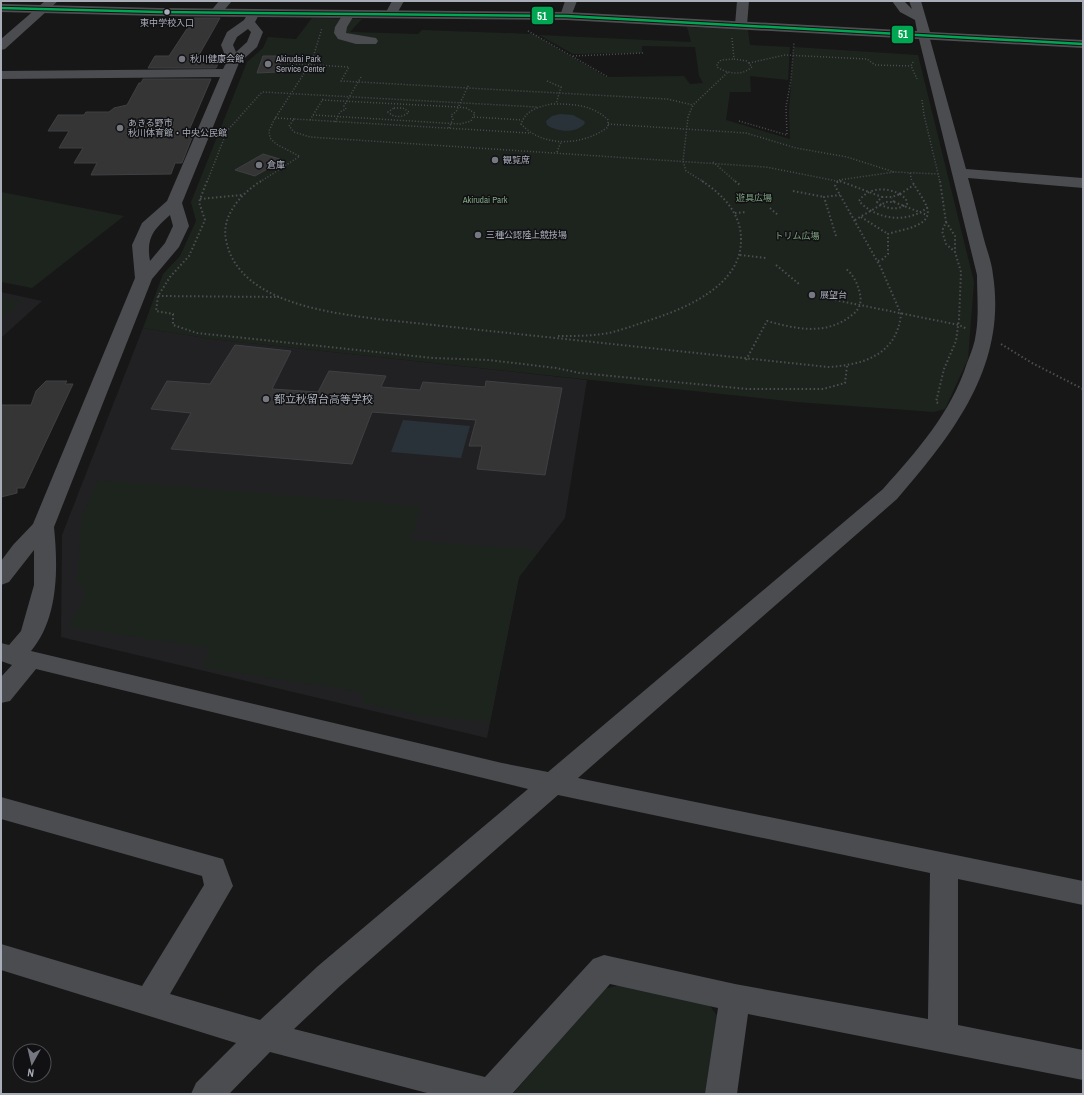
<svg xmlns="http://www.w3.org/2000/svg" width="1084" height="1095" font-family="'Archivo Narrow','Noto Sans JP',sans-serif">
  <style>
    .built { fill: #212123 }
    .green { fill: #1d241e }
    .water { fill: #2a3239 }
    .building { fill: #353536; stroke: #3f4043 }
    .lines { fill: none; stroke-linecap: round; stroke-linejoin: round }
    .path-far1 { stroke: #4d4e52; stroke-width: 1.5; stroke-dasharray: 1 2; stroke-linecap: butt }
    .path { stroke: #4d4e52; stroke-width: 2; stroke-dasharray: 1.5 2.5; stroke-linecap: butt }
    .minor { fill: #4b4c50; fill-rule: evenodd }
    .major { fill: #4d4f52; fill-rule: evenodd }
    .bus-1-casing { stroke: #111113; stroke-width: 4.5 }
    .bus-1 { stroke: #00a651; stroke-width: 2.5 }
    .bus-dot { fill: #a8adb8; stroke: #111113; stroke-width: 1.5 }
    .poi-dot { fill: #757880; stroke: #111113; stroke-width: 1.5 }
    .labels { text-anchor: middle; stroke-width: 3; stroke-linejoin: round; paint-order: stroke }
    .far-bus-label { font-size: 9px; fill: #a8adb8; stroke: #111113 }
    .far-poi-label { font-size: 9px; fill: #a8adb8; stroke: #111113; text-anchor: start }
    .far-park-label { font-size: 9px; fill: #7fa381; stroke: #111113 }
    .poi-label { font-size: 11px; fill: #a8adb8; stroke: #111113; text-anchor: start }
    .line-badge { stroke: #111113; stroke-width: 1.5 }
    .badge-label { font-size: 11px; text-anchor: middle; font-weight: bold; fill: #fff }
  </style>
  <rect width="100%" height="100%" fill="#171717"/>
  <path class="built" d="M1 292 42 301 1 338Z
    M143 328 212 339 587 380 565 518 519 577 487 738 61 637 62 535Z"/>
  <path class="green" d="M312 18 362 19 350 32 418 34 422 30 533 34 606 77 684 76 690 84 703 83 699 76 695 47 642 46V53L573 54 539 35 691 42 687 27 748 30 750 45 790 47 788 80 750 76 751 92H730L726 120 790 139 789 110 794 47 918 55 974 282 968 359 945 409 934 412 796 402 212 339 143 328 163 274 180 256 196 221 191 202 247 62 263 48 268 37 296 39Z
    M1 192 124 216 32 288 1 282Z
    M1 298 22 302 1 319Z
    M98 480 420 506 411 540 540 550 519 577 490 722 421 716 362 703 364 692 204 668 208 648 68 627 86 595 77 581 82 516Z
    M624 984 706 1001 719 1018 707 1094H513L603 989Z"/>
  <path class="water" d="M560 114 573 115 584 121 585 123C577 134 557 132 547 125L546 121 552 116Z
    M403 420 470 426 461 458 391 452Z"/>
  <path class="building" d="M194 18H220L199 55H222L216 68H148L155 56H169Z
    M263 56H283L278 72 257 73Z
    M143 79H211L187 135H193L182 163H175L171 174 91 175 97 163H74L83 148H59L69 131H48L58 115H84L86 112H109L114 108 127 105 139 83H141Z
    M263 154 283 160 255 176 235 170Z
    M235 345 291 351 272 389 318 392 329 371 386 376 381 387 420 390 423 382 485 387 486 381 562 388 545 475 477 469 482 446H469L476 420 372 412 352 464 171 449 191 413 151 409 167 381 210 384Z
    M46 381H67L65 384H73L24 488H17V493L1 497V405H31L36 391Z"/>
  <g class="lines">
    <path class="path-far1" d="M528 31 608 77
      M732 38 734 59
      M573 56 643 53
      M734 59 747 61 752 67C742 76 728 74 717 67V64L721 60Z
      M913 62 911 66 917 79
      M281 63 349 67 341 81 667 99 693 105
      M749 63 785 55 867 59 875 65 911 66
      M547 81 561 87 556 104
      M922 100 924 115 940 182
      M551 104C572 104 592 104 608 120V127C583 146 543 148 521 124 526 110 538 107 551 104Z
      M394 108H403L409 112C402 118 394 118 388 112Z
      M313 115 460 124 471 121 475 113 466 108 458 107 322 100
      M474 117 522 120
      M275 118 294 119
      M310 120 323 99
      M739 121 787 135 786 107 791 80 794 42
      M335 122 340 112 346 109 344 106 361 77
      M608 124 746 133 796 148 847 157 894 172
      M449 128 453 119 451 115 456 112 469 84
      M529 133 294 119 289 126 294 132 310 137 766 167 842 182
      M557 152 561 142
      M299 156 276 144 270 138 269 131 274 120 312 61 322 28
      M713 162 736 182
      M910 173 912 182
      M839 180 894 172 939 174
      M207 182 227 131 262 92 537 107
      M260 182 300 156
      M704 182 686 171 683 161 688 117 693 105 728 72
      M837 182 838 180"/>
    <path class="path" d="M207 181 199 202 205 220 189 256 170 277 158 296 156 311 173 314V325L197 333 433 358 489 360 556 368 580 373 748 389H823L845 383 847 366
      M261 181C242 193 221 215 226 240 238 302 326 312 377 319L828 367C863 365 897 355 901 314L881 268 835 186 838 181
      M735 181 740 185
      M840 181 882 197
      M793 191 824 197
      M900 194 906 199 907 204C897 211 886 209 877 202L882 197H892Z
      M900 194C886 187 868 187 859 201 876 220 908 224 928 207
      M900 194 914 185
      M200 199 242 195
      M894 202 927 215
      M770 208 779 216
      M735 213 747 212
      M861 217 888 234
      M855 220 886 202H894L892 198
      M946 222 955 236V252
      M836 236 824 197 840 195
      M740 255 766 258
      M878 261 883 259 888 254V234C901 229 936 227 926 205 922 196 916 189 912 181
      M776 265 799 284
      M158 296 279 297
      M835 300 959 325 967 329
      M558 336C575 336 592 336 609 333 621 330 633 326 644 322 682 310 742 287 741 239 741 213 722 194 702 181
      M1001 344 1032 363 1083 389
      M746 360 767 321C796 329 826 336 852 315 859 310 862 303 860 294 858 284 853 274 845 268
      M938 403 936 402 944 369 956 341 959 319 961 272 955 252 946 244 942 231 946 222 940 181"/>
    <path class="minor" d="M45 1H58L5 49 1 50V39Z
      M219 1H232L220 15H212L210 12Z
      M392 1H404L395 17H387L385 14Z
      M565 1H577L570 19H562L560 16Z
      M737 1H749L747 25 745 28H737L735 25Z
      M254 9 258 10 260 13 255 22 263 32 257 47 239 63 182 203 189 226 179 247 152 279 54 527C58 567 59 618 31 651L502 763 548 772 883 489C917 451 951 413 967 363 971 353 975 343 976 333 979 314 977 294 977 275L918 35 920 32H928L966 169 1083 178V188L968 178C974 200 979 221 985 243 988 253 992 264 993 275 1007 366 953 434 897 499L578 778 1083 881V905L958 879V1025L1083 1050V1080L748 1014 737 1094H705L718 1008 610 984 512 1094H431L270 1052 229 1094H191L196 1083 236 1043 1 970V944L142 986 204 885 202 876 1 819V797L223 859 233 886 170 994 260 1020 318 966 528 789 36 669 10 701 1 703V677L12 665 1 661V643L9 645 21 631 34 585V550L9 582 1 585V561L13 545 33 524 135 278 132 245 142 223 167 201 220 77 1 79V71L223 69 227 61 221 45 227 32 244 20 250 10ZM248 29 251 32 247 42 236 52 233 45 237 37ZM170 215 173 226 165 243 150 261C146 238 153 230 170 215ZM558 795 930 873 928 1019 735 984 604 955 593 959 485 1077 294 1029 340 986Z
      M349 10 353 11 355 14 347 27 346 33 376 38 378 41 376 44H356L338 39 334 33 335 27 345 11Z"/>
    <path class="major" d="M892 1H904L912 9 909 1H921L930 32 1083 40V48L566 20 160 16 1 12V4L160 8 566 12 917 31 915 20 900 12Z"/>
    <defs>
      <path id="bus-1" d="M1 8 160 12 566 16 1083 44"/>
    </defs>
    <use href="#bus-1" class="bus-1-casing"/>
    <use href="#bus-1" class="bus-1"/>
  </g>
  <circle class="bus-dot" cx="167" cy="12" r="3.5"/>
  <g class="poi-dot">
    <circle cx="182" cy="59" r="4"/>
    <circle cx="268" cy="64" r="4"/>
    <circle cx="120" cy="128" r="4"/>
    <circle cx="495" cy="160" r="4"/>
    <circle cx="259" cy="165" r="4"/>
    <circle cx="478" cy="235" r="4"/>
    <circle cx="812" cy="295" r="4"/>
    <circle cx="266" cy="399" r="4"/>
  </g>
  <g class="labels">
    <g class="far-bus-label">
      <text x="167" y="26">東中学校入口</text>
    </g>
    <g class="far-poi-label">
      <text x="190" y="62">秋川健康会館</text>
      <text x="276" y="62">Akirudai Park<tspan x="276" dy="10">Service Center</tspan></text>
      <text x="128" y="126">あきる野市<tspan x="128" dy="10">秋川体育館・中央公民館</tspan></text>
      <text x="503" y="163">観覧席</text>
      <text x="267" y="168">倉庫</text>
      <text x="486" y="238">三種公認陸上競技場</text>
      <text x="820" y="298">展望台</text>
    </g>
    <g class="far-park-label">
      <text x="754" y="201">遊具広場</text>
      <text x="485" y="203">Akirudai Park</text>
      <text x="797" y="239">トリム広場</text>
    </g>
    <g class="poi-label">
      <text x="274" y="403">都立秋留台高等学校</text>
    </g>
  </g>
  <g class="line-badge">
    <rect x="531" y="6" width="23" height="19" rx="4" fill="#00a651"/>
    <rect x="891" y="25" width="23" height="19" rx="4" fill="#00a651"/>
  </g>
  <g class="badge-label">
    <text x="542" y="20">51</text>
    <text x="903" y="38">51</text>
  </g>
  <rect width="1084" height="1095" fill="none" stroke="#a8adb8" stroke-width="4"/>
  <g transform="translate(32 1063) rotate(188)"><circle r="19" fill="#111113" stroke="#4d4f55"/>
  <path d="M0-3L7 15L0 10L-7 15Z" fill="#757880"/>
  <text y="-6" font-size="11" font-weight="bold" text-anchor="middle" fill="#a8adb8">N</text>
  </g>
</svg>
